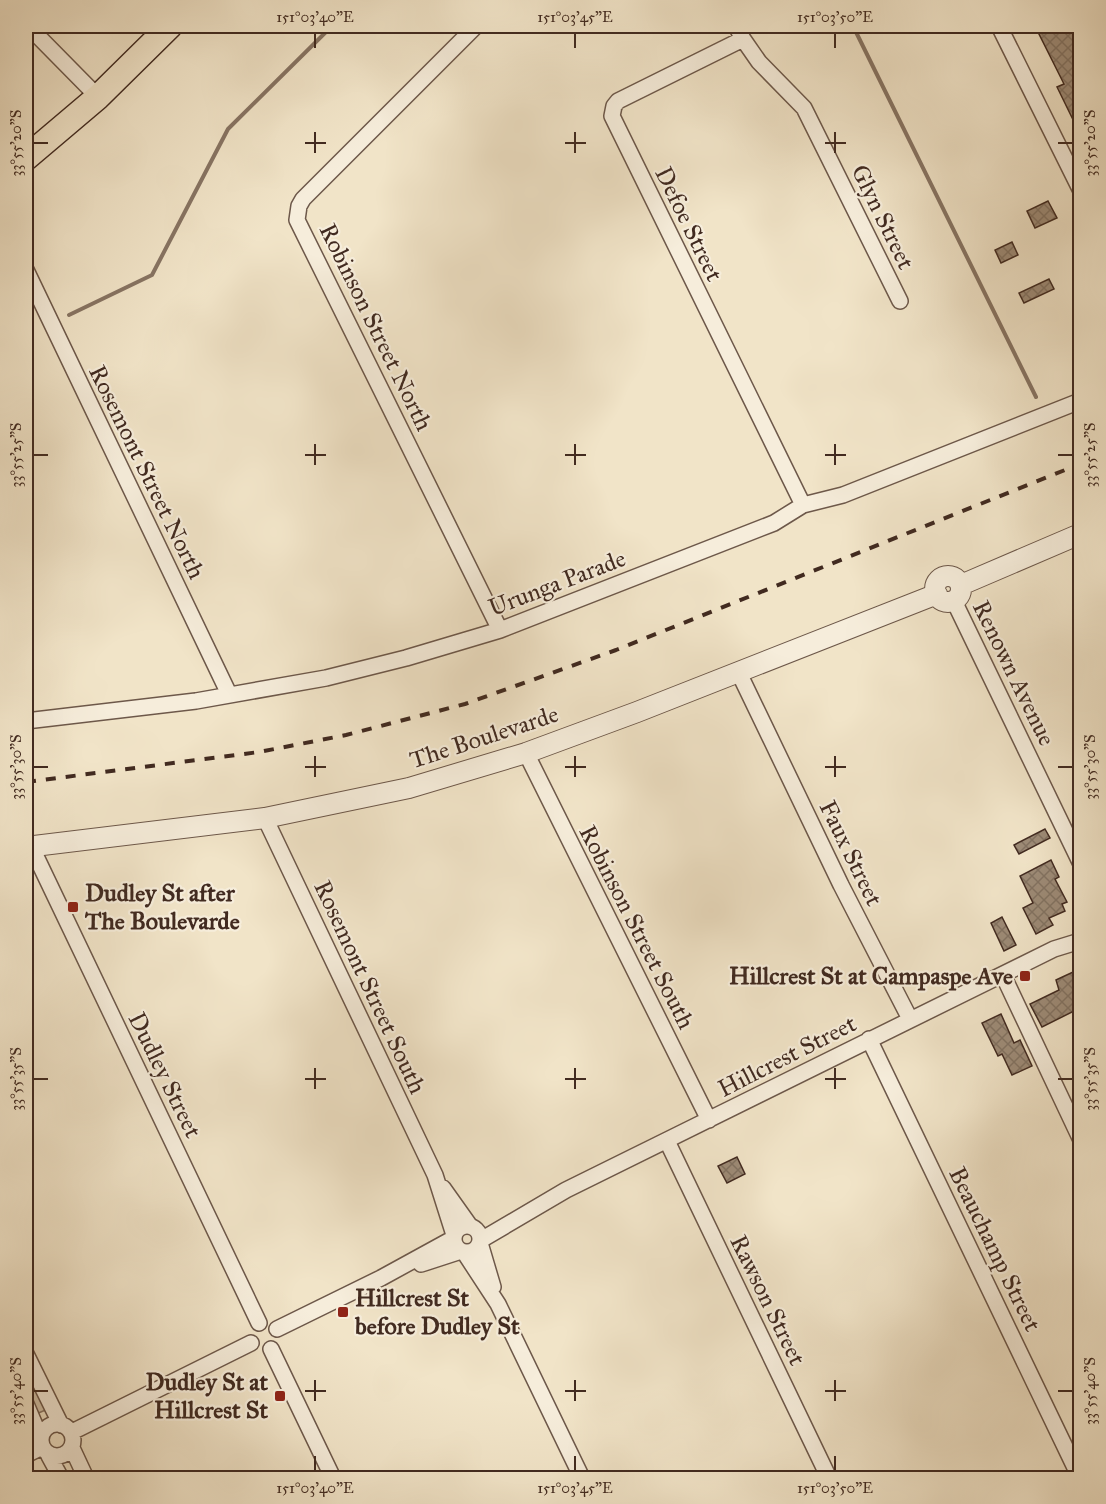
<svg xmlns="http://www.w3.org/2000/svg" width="1106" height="1504" font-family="'IM FELL Great Primer',serif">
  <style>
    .green { fill: #d3c4ab; stroke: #8a7766; stroke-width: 1.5 }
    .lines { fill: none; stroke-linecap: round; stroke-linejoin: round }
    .stream { stroke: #877463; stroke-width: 4 }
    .building { fill: url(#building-cross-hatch); stroke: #412a20; stroke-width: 1.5 }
    .minor-casing { stroke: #6d584a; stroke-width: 18 }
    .tertiary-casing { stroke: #6d584a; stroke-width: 22 }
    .primary-casing { stroke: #412a20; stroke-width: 27 }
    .minor { stroke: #f6eddb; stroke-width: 15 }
    .tertiary { stroke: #f6eddb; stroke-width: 20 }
    .primary { stroke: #f1e4c8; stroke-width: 24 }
    .rail { stroke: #412a20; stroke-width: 4; stroke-dasharray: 10 10; stroke-linecap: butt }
    .ticks { fill: none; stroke: #412a20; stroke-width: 2 }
    .poi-dot { fill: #8f2418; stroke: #f6eddb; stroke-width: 2 }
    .labels { text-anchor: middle; stroke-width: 4.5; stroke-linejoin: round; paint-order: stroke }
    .street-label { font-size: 24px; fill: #412a20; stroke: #f6eddb }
    .poi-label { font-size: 24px; font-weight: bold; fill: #412a20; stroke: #f6eddb; text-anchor: start }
    .neatline { fill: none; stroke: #412a20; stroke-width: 2 }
    .ticks-label { font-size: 15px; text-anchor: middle; fill: #412a20 }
  </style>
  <defs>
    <pattern id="building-cross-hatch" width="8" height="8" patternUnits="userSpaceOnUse" patternTransform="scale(1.5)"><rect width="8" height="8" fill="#9d8b77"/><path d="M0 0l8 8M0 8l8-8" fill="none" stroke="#827261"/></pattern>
  </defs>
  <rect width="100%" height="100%" fill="#f1e4c8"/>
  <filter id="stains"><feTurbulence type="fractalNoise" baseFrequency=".00333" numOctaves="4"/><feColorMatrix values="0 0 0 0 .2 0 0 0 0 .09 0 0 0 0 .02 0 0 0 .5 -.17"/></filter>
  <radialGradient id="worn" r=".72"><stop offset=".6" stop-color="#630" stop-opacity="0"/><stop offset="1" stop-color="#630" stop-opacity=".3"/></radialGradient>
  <path class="green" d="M26 1363 48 1409 36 1414 26 1392Z"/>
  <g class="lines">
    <path class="stream" d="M853 26 1036 397
      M69 315 152 275 228 129 332 26
      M26 336 31 333"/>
  </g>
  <path class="building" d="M1051 26H1080V134L1057 87 1064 84 1038 32Z
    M1048 201 1057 218 1035 228 1027 211Z
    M1012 242 1018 255 1001 263 995 250Z
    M1049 279 1054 289 1024 303 1019 293Z
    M1045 829 1050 838 1019 854 1014 845Z
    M1051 860 1059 877 1055 879 1067 902 1062 904 1065 911 1049 918 1053 925 1036 934 1023 908 1033 903 1020 876Z
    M1002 917 1016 945 1004 951 991 923Z
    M1073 972 1074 975 1080 972V1008L1042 1027 1030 1004 1059 990 1056 980Z
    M1001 1014 1014 1043 1020 1040 1032 1066 1012 1075 1002 1054 998 1056 982 1023Z
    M737 1157 745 1174 727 1183 718 1166Z"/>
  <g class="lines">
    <defs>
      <path id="minor" d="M28 26 98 97
        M476 26 303 199 299 206 297 220 500 630
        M736 26 743 39 618 101 614 106 612 116 803 505
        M999 26 1080 189
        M743 39 759 62 804 108 900 301
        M26 270 229 694
        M954 601 1080 862
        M739 673 841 885 910 1019
        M26 721 196 701 326 678 406 658 500 630 774 523 803 505 843 495 1080 401
        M526 753 709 1120
        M265 818 435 1175 454 1235
        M31 846 259 1323
        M1003 975 1080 1138
        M869 1039 1080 1478
        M667 1141 829 1478
        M443 1188 470 1226
        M454 1239a13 13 0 1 1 26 0a13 13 0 1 1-26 0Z
        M481 1240 566 1190 1054 949 1080 941
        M480 1243 493 1287
        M464 1252 498 1304 582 1478
        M421 1264 461 1251
        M277 1329 381 1278 454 1238
        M271 1349 333 1478
        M26 1354 61 1425
        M26 1404 40 1437
        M41 1440a16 16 0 1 1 32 0a16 16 0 1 1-32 0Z
        M72 1432 251 1343
        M72 1448 86 1478
        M26 1455 40 1448
        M49 1456 61 1478"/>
      <path id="tertiary" d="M935 589a13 13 0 1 1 26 0a13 13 0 1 1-26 0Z
        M961 585 1080 534
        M26 847 265 818 409 788 526 753 637 712 937 594"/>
      <path id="primary" d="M26 158 98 97 170 26"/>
    </defs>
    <use href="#minor" class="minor-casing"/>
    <use href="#tertiary" class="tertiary-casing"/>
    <use href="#primary" class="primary-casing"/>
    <use href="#minor" class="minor"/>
    <use href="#tertiary" class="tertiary"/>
    <use href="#primary" class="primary"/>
    <path class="rail" d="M26 782 259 752 346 735 465 704 616 650 1080 464"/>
  </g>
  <path class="ticks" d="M315 33V48M575 33V48M835 33V48M315 132V153M575 132V153M835 132V153M33 143H48M305 143H326M565 143H586M825 143H846M1058 143H1073M315 444V465M575 444V465M835 444V465M33 455H48M305 455H326M565 455H586M825 455H846M1058 455H1073M315 756V777M575 756V777M835 756V777M33 767H48M305 767H326M565 767H586M825 767H846M1058 767H1073M315 1068V1089M575 1068V1089M835 1068V1089M33 1079H48M305 1079H326M565 1079H586M825 1079H846M1058 1079H1073M315 1380V1401M575 1380V1401M835 1380V1401M33 1391H48M305 1391H326M565 1391H586M825 1391H846M1058 1391H1073M315 1456V1471M575 1456V1471M835 1456V1471"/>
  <g class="poi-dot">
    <rect x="67" y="901" width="12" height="12" rx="3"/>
    <rect x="1019" y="970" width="12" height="12" rx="3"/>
    <rect x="337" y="1306" width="12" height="12" rx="3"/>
    <rect x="274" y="1390" width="12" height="12" rx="3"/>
  </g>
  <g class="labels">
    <g class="street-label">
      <text transform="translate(883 217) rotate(64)" y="8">Glyn Street</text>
      <text transform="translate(689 224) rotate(64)" y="8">Defoe Street</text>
      <text transform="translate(376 327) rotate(64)" y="8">Robinson Street North</text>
      <text transform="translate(147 472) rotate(64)" y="8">Rosemont Street North</text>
      <text transform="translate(557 583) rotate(-21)" y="8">Urunga Parade</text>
      <text transform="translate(1014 673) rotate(64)" y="8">Renown Avenue</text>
      <text transform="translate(484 737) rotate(-18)" y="8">The Boulevarde</text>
      <text transform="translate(851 853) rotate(64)" y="8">Faux Street</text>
      <text transform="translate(637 927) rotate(63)" y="8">Robinson Street South</text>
      <text transform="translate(370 987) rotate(65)" y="8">Rosemont Street South</text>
      <text transform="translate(787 1056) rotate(-27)" y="8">Hillcrest Street</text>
      <text transform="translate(165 1075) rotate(64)" y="8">Dudley Street</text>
      <text transform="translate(995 1249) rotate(64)" y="8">Beauchamp Street</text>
      <text transform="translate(768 1300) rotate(64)" y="8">Rawson Street</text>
    </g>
    <g class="poi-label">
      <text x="85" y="901">Dudley St after<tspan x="85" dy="28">The Boulevarde</tspan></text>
      <text x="1013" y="984" text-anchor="end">Hillcrest St at Campaspe Ave</text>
      <text x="355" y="1306">Hillcrest St<tspan x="355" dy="28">before Dudley St</tspan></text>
      <text x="268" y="1390" text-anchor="end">Dudley St at<tspan x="268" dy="28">Hillcrest St</tspan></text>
    </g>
  </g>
  <rect width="1106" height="1504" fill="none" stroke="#f1e4c8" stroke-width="66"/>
  <rect x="33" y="33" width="1040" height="1438" class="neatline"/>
  <g class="ticks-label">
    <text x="315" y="22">151°03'40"E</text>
    <text x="575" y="22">151°03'45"E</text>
    <text x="835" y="22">151°03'50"E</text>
    <text transform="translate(16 143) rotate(-90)" y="5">33°55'20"S</text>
    <text transform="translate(1090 143) rotate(-90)" y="5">33°55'20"S</text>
    <text transform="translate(16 455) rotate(-90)" y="5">33°55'25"S</text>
    <text transform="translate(1090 455) rotate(-90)" y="5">33°55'25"S</text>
    <text transform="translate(16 767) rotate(-90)" y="5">33°55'30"S</text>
    <text transform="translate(1090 767) rotate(-90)" y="5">33°55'30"S</text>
    <text transform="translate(16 1079) rotate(-90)" y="5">33°55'35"S</text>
    <text transform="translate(1090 1079) rotate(-90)" y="5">33°55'35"S</text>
    <text transform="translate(16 1391) rotate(-90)" y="5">33°55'40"S</text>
    <text transform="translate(1090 1391) rotate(-90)" y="5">33°55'40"S</text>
    <text x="315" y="1493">151°03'40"E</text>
    <text x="575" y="1493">151°03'45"E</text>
    <text x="835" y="1493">151°03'50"E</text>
  </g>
  <rect width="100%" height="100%" filter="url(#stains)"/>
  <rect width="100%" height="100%" fill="url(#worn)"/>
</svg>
